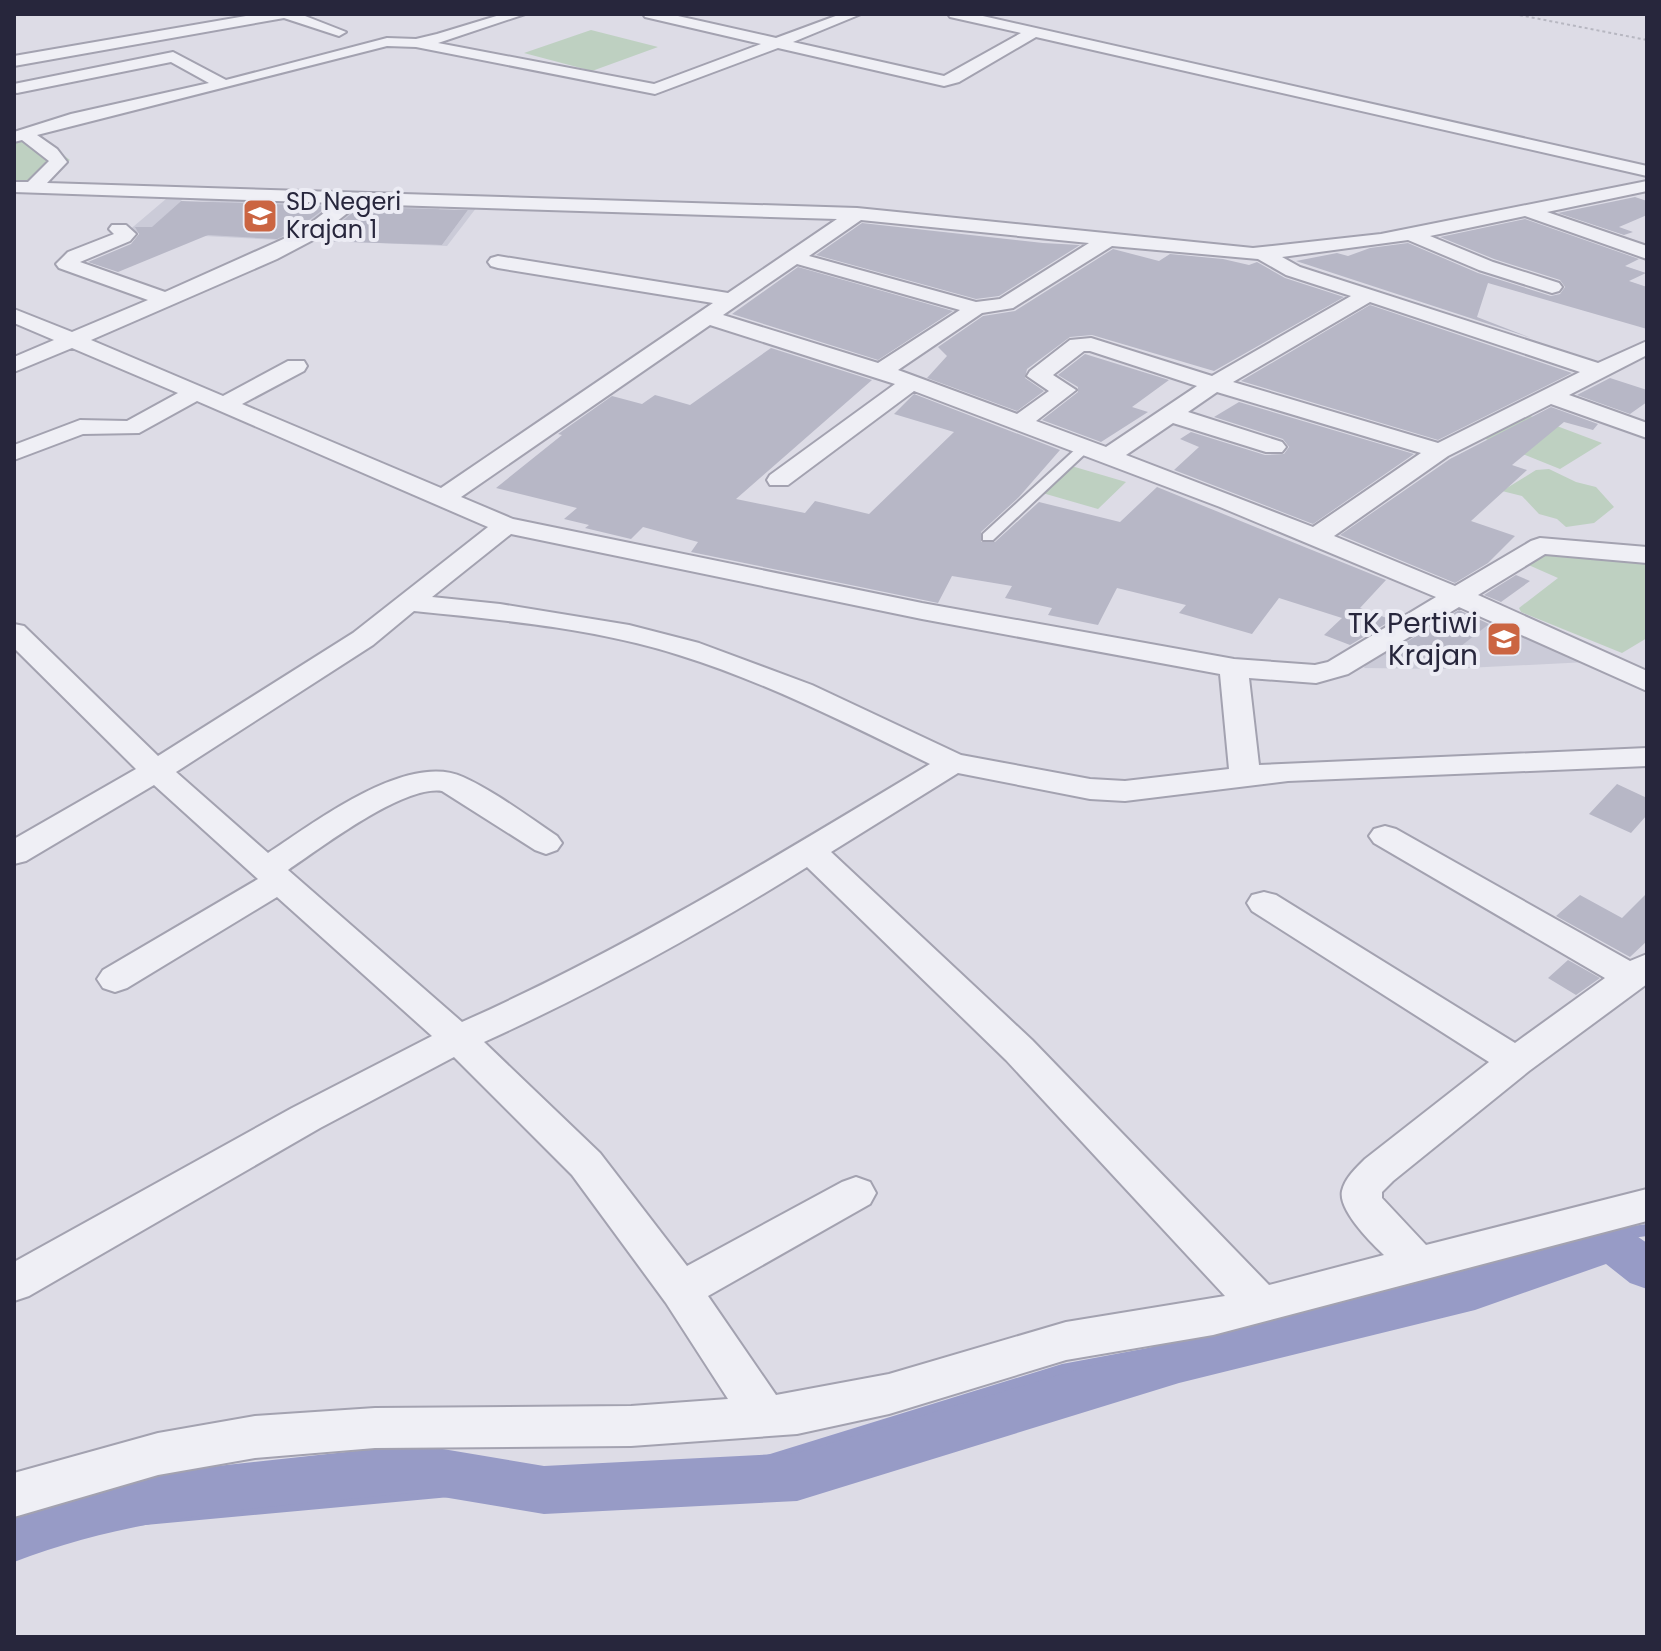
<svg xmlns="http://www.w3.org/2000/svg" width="1661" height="1651" font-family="Poppins,sans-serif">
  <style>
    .built { fill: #cbcbd8; fill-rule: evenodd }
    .green { fill: #bed0c1 }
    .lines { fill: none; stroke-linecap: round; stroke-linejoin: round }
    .stream { fill: #979bc6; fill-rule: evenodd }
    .canal { fill: #979bc6; fill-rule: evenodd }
    .building { fill: #b7b7c6 }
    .lane-casing { stroke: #a3a2b0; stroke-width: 4 }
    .street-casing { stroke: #a3a2b0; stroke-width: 4 }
    .path { stroke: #b7b7c1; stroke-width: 2; stroke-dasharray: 3 3; stroke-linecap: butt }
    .lane { fill: #efeff5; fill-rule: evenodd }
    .street { fill: #efeff5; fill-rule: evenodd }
    .labels { text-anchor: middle; stroke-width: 8; stroke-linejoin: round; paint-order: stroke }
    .far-poi-label { font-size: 24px; fill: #27263c; stroke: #ececf4; text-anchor: start }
    .poi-label { font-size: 28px; fill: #27263c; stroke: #ececf4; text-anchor: end }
  </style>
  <rect width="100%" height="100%" fill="#dddce6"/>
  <path class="built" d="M173 193 338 201 299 241 127 232ZM183 199 212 202 184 228 154 226Z
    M357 198 480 203 447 246 309 240ZM440 208 468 210 442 245 412 244Z
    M1454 601 1587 662 1446 669 1364 668 1367 662ZM1454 603 1493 620 1460 647 1418 665 1389 657Z"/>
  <path class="green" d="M591 30 658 47 592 71 524 53Z
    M14 137 52 147 70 160 40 182H14Z
    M1525 414 1602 443 1560 469 1483 438Z
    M1068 465 1126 482 1098 509 1039 492Z
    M1549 469 1576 482 1596 487 1614 507 1594 523 1566 527 1557 519 1539 514 1522 496 1502 491 1536 470Z
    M1548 549 1647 559V638L1622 653 1521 612 1519 608 1558 578 1522 562Z"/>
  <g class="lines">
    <path class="stream" d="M1647 1224V1236L1610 1241 1255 1340 1062 1378 754 1473 613 1482 102 1529 14 1553V1537L102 1513 613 1468 754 1459 1062 1364 1255 1328 1610 1229Z"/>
    <path class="canal" d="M1612 1224 1628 1230 1647 1243V1289L1630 1283 1606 1264 1475 1310 1179 1383 797 1501 544 1514 419 1493 401 1494C269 1507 139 1514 14 1562V1512L59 1495 154 1473 401 1446 419 1445 544 1466 797 1453 1179 1339 1475 1270Z"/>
  </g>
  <path class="building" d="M1635 197 1647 201V215L1619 227 1633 232 1624 235 1558 213Z
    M181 201 328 206 297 229 277 239 208 235 118 272 88 262 131 244 139 234 135 227H152Z
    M360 207 468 210 442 245 317 241Z
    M1525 219 1639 259 1625 266 1646 273 1629 281 1647 287V329L1488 283 1477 317 1531 338 1296 261 1337 253 1348 256 1370 248 1408 243 1478 273 1551 296 1560 294 1565 287 1560 280 1494 259 1440 237Z
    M862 223 1043 243 1080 245 999 296 976 299 816 255Z
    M1113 249 1159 261 1170 254 1223 259 1249 265 1257 262 1285 278 1344 297 1214 371 1092 335 1070 337 1027 369 1025 378 1044 391 1017 411 927 378 947 356 938 347 983 316 1015 311Z
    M798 267 953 311 878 360 732 314Z
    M1370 305 1572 373 1438 440 1241 381Z
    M771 348 872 380 736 499 805 513 815 501 869 514 954 432 894 414 914 394 1060 450 1019 497 981 532V542H995L1039 502 1120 522 1157 487 1386 580 1360 608 1392 620 1350 645 1324 635 1342 618 1279 598 1252 634 1179 613 1186 605 1117 588 1098 625 1048 615 1052 608 1005 598 1012 586 952 576 938 603 691 552 698 542 643 527 631 539 585 528 589 525 564 519 577 508 496 488 562 435 558 434 612 396 642 404 655 395 690 405Z
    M1085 354 1169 380 1132 407 1148 412 1101 442 1042 420 1078 392V387L1058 375Z
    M1610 378 1647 390V402L1630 414 1577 395Z
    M1239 402 1414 454 1313 524 1174 470 1199 447 1180 439 1191 432 1265 455 1284 454 1289 447 1283 439 1214 417Z
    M1551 407 1598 424 1593 430 1564 422 1512 465 1527 470 1471 521 1515 536 1488 563 1455 583 1340 535 1450 459Z
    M1516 575 1530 581 1501 602 1484 595Z
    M1459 610 1489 624 1460 647 1418 665 1385 655Z
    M1617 784 1647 798V815L1631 833 1589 814Z
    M1647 893V941L1630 957 1556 916 1580 895 1622 918Z
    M1568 960 1600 978 1576 995 1548 978Z"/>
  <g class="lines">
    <defs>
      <path id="lane" d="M1083 445 1089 449 1087 452 993 540H983V534L1079 446Z"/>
      <path id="street" d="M258 14H300L346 32 339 36 284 18 14 66V56Z
        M503 14H525L438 43 654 84 761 44 645 17 643 14H669L776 38 841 14H861L793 42 944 76 1021 33 950 17 948 14H974L1647 166V176L1036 37 959 82 944 86 778 48 655 94 416 47 387 46 37 135 57 149 67 162 47 183 857 208 1253 248 1381 234 1647 181V191L1547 212 1647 246V259L1525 216 1430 236 1493 262 1559 283 1562 287 1559 291 1552 293 1479 270 1408 240 1282 257 1300 267 1598 363 1647 341V355L1569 395 1647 423V438L1551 404 1448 456 1334 536 1455 586 1531 541 1540 538 1647 547V563L1545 554 1478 595 1647 671V691L1459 607 1348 674 1316 683 1249 678 1259 765 1647 748V766L1288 781 1125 801 1090 799 958 773 831 852 1032 1040 1269 1285 1384 1255C1371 1243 1338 1210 1342 1191 1345 1178 1356 1168 1365 1159L1489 1062 1252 911 1247 903 1252 895 1264 892 1276 895 1515 1043 1605 978 1374 843 1369 836 1374 829 1385 826 1396 829 1630 961 1647 954V984L1529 1071 1393 1181 1382 1192V1198L1426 1245 1647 1189V1221L1213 1335 1066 1360 889 1414 797 1434 631 1446 375 1448 255 1458 158 1475 14 1517V1473L158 1433 255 1416 375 1408 631 1406 728 1399 666 1303 572 1175 454 1057 320 1128 29 1296 14 1301V1262L292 1108 432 1036 277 897 127 988 115 992 103 988 97 979 103 970 258 879 154 785 26 861 14 864V839L136 769 14 648V624L24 626 158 756 353 633 488 527 197 401 139 433 83 434 14 460V445L80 420 127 421 178 393 72 348 14 372V357L54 340 14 323V309L72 332 148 300 59 268 56 264 68 252 114 234 109 229 112 225H126L136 234 130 241 80 262 165 292 299 232 337 203 14 192V182H28L49 161 22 140 14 142V132L71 114 209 83 171 62 17 93 14 92V84L173 52 226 80 387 38 416 39 437 34ZM359 204 837 219 728 293 498 256 491 258 488 262 491 266 498 268 713 303 441 488 242 404 304 371 307 366 304 361H288L223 396 91 340 277 259 313 240ZM861 220 1089 243 1000 299 976 302 809 256ZM1112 246 1258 259 1286 275 1351 296 1212 376 1091 338 1070 340 1030 371 1027 376 1049 391 1017 414 898 370 982 313 1013 308ZM797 264 960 310 878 363 723 315ZM1370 302 1580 372 1438 443 1233 382ZM710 325 895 384 770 475 767 480 770 485H788L914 391 1220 507 1436 597 1328 662 1315 665 1234 659 922 603 513 519 461 497ZM1084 351H1090L1197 386 1106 447 1036 421 1076 390 1053 375ZM1217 392 1421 453 1313 527 1126 455 1173 423 1266 452H1282L1286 447 1282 442 1188 412ZM511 534 922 619 1220 674 1229 769 1125 781 1090 779 961 755 812 685 699 643 629 625 500 604 432 597ZM414 611C502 620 594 628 679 655 766 682 848 724 930 764 775 857 628 948 462 1022L288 870C321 848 403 785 442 791L535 850 546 854 557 850 562 843 557 836C527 816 496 792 463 777 407 751 314 823 268 853L176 772 373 645ZM807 867 1006 1060 1225 1296 1066 1322 889 1374 776 1395 708 1296 870 1204 876 1193 870 1182 856 1177 842 1182 687 1266 600 1153 484 1042C596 991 703 932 807 867Z"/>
    </defs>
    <use href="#lane" class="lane-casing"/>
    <use href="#street" class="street-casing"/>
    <path class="path" d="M1514 14 1647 40"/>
    <use href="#lane" class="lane"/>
    <use href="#street" class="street"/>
  </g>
  <defs>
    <symbol id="school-square" viewBox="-11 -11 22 22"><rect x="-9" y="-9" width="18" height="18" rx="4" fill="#cb6542" stroke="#ececf4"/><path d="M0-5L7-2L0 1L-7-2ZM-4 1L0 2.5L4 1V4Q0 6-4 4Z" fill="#fff"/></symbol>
  </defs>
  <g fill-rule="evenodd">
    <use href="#school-square" x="240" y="196" width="40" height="40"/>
    <use href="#school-square" x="1484" y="619" width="40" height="40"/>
  </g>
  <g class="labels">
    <g class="far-poi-label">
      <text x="286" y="210">SD Negeri<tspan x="286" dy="28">Krajan 1</tspan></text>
    </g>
    <g class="poi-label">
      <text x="1478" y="633">TK Pertiwi<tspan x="1478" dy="32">Krajan</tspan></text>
    </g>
  </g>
  <rect width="1661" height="1651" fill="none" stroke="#27263c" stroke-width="32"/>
</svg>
